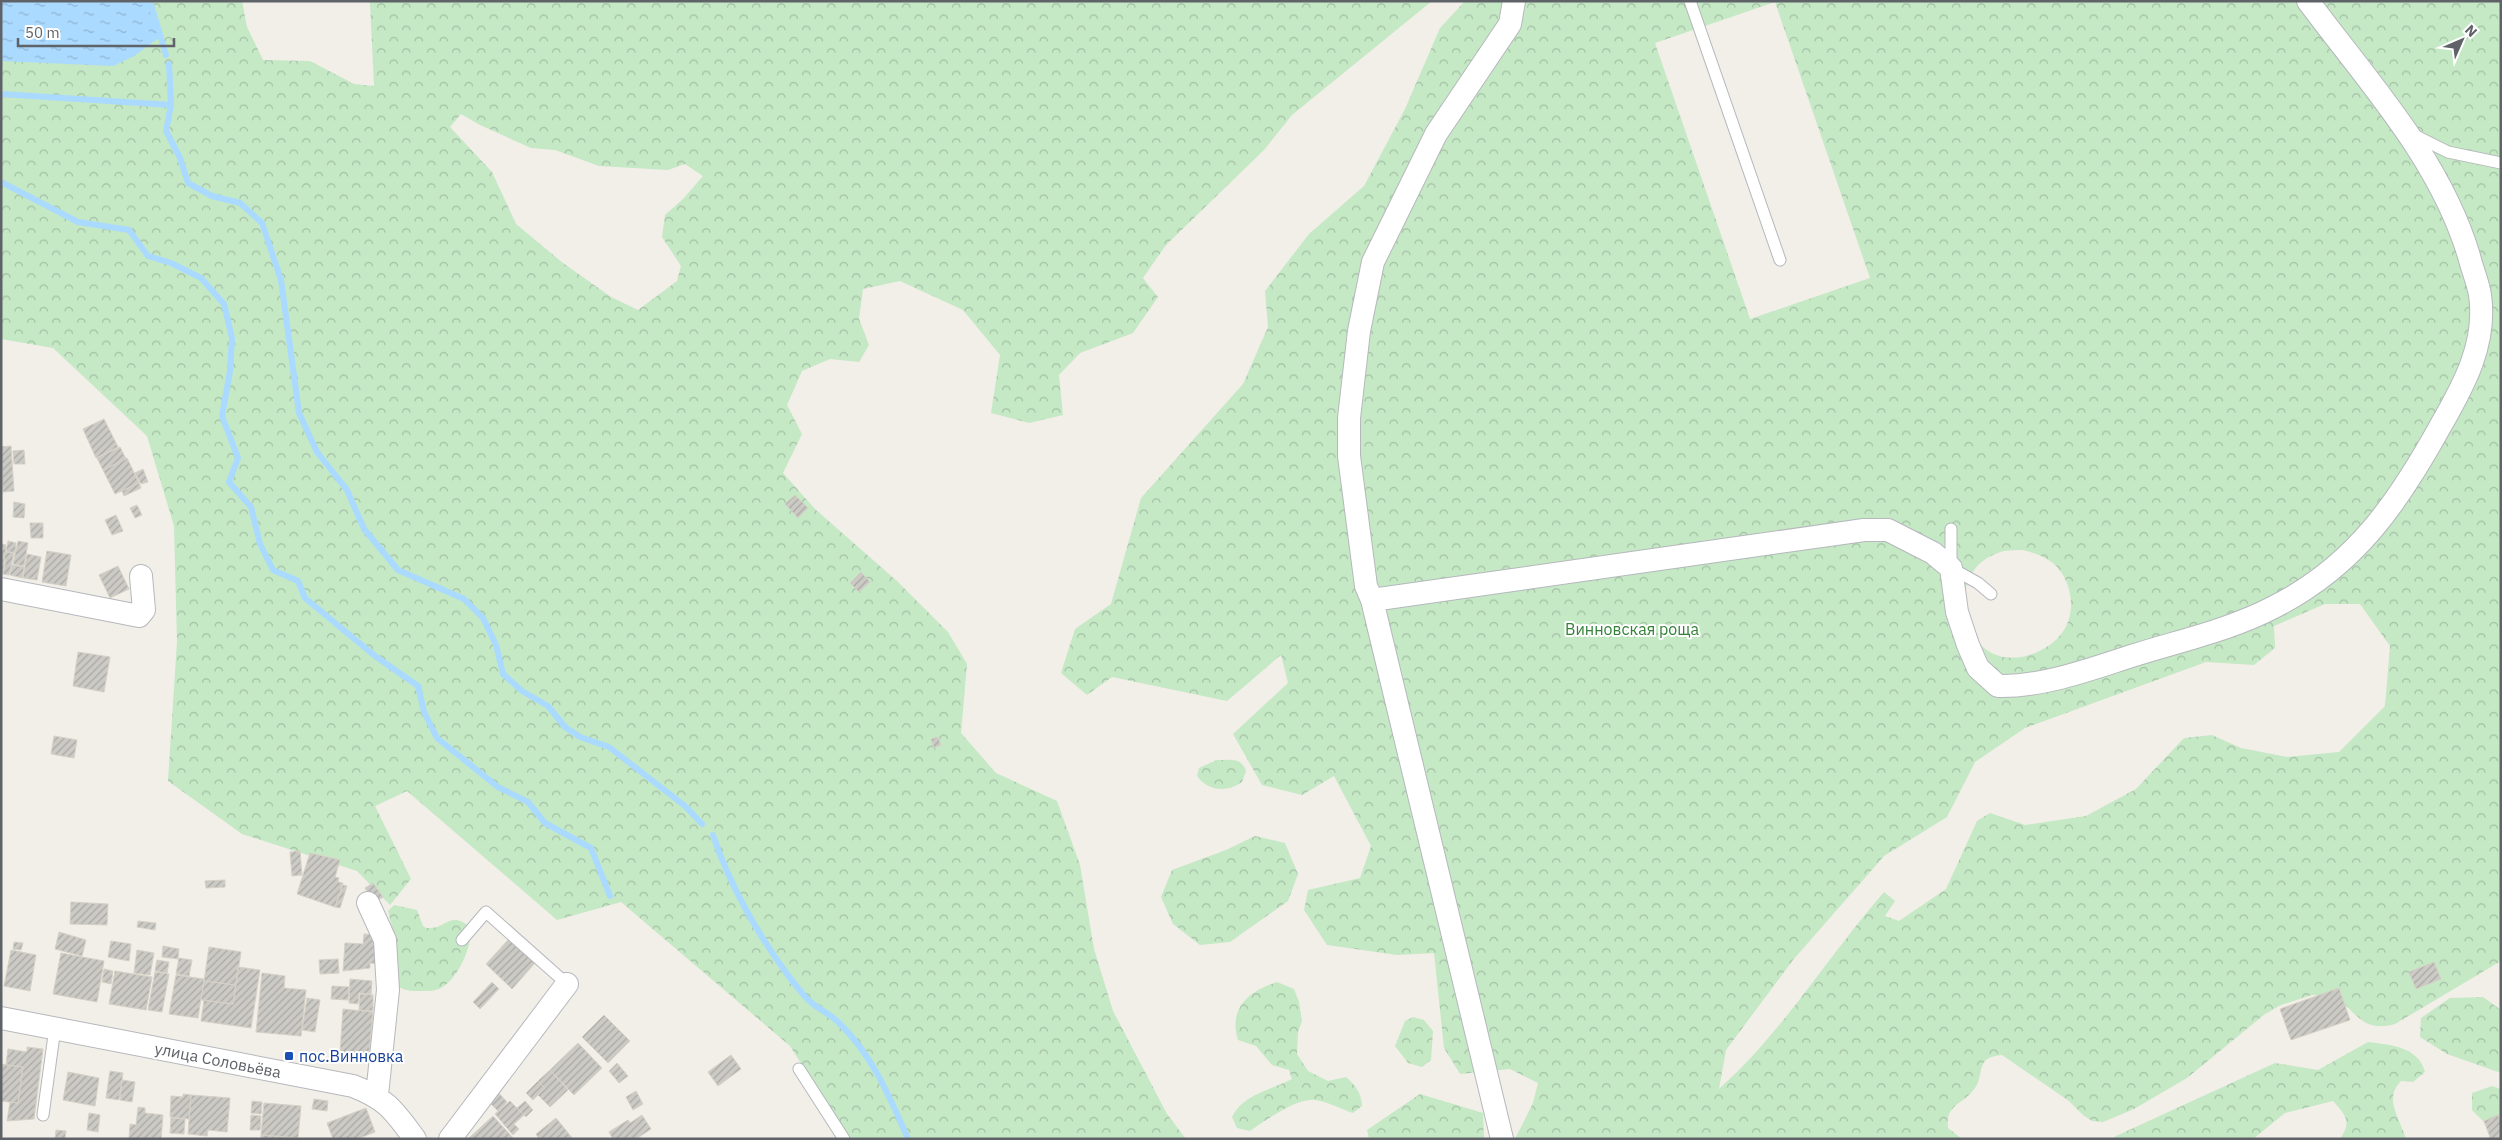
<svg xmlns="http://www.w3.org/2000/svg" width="2502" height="1140" font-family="'IBM Plex Sans',sans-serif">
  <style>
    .forest { fill: url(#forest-crowns); fill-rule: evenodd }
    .water { fill: url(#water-ripples) }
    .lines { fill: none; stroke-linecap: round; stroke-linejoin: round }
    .stream { stroke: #aadaff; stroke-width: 6 }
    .building { fill: url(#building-hatch); stroke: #d6d1c6 }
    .lane-casing { stroke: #b5b8bc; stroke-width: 13 }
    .street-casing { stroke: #b5b8bc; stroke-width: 24 }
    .lane { stroke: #fff; stroke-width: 11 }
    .street { stroke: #fff; stroke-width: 22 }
    .transit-dot { fill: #1a4fb4; stroke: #fff; stroke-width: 2 }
    .labels { text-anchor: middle; stroke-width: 4; stroke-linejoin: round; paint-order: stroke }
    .park-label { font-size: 16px; fill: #348238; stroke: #fff }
    .transit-label { font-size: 16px; fill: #164399; stroke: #fff; text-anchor: start }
    .street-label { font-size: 16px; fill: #5f6368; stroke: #fff }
  </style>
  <defs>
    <pattern id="forest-crowns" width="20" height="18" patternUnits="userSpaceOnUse" patternTransform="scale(1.25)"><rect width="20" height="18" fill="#c5e8c5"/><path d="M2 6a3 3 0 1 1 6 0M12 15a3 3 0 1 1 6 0" fill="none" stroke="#a3c0a4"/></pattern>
    <pattern id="water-ripples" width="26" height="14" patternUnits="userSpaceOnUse" patternTransform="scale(1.25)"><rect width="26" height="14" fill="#aadaff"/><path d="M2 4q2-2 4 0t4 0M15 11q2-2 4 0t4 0" fill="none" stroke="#8eb4d2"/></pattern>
    <pattern id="building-hatch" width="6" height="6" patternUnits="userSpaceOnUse" patternTransform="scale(1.25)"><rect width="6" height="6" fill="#cccac5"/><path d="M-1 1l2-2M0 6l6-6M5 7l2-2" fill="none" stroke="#a9a8a4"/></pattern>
  </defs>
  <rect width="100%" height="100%" fill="#f1efe8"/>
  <path class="forest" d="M1 1H242L247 27 263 60 310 61 354 84 374 86 370 3 368 1H1432L1292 115 1264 150 1166 245 1143 278 1158 297 1133 333 1080 353 1059 375 1063 415 1029 423 991 413 1000 355 963 310 900 281 863 289 859 319 869 345 859 362 830 359 802 371 787 405 802 434 783 473 815 509 898 582 948 632 967 664 961 733 996 773 1057 801 1080 865 1094 949 1113 1011 1167 1114 1186 1139H849L790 1046 621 902 557 920 407 791 375 806 411 879 390 905 357 871 242 834 168 781 177 642 174 526 147 436 53 348 1 339ZM461 114 480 125 531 148 555 150 599 166 668 170 685 164 703 176 683 199 665 215 662 237 681 266 677 281 638 310 611 297 563 263 516 224 492 172 450 127Z
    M1465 1H2501V961L2395 1024C2363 1033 2357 1013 2334 995H2312L2281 1005 2265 1014 2187 1078 2134 1109 2103 1122 2092 1121 2083 1115 2069 1101 2002 1055C1974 1057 1985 1074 1975 1088 1963 1105 1945 1104 1948 1128L1962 1139H1515L1533 1103 1538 1083 1510 1069 1460 1074 1444 1048 1434 953 1397 955 1327 945 1304 910 1308 890 1360 878 1371 846 1334 776 1302 795 1262 785 1233 734 1288 683 1281 655 1227 701 1112 677 1087 695 1061 673 1075 629 1111 604 1141 498 1243 384 1268 327 1265 291 1309 234 1364 186 1405 109 1440 28ZM1775 2 1870 278 1750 319 1655 43ZM2023 550C2034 553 2044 556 2054 564 2071 579 2077 610 2064 630 2047 657 1998 671 1977 640 1955 607 1961 562 2004 551 2010 550 2017 550 2023 550ZM2325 604H2360L2390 646 2385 706 2339 752 2287 757 2241 748 2212 735 2184 738 2136 789 2086 816 2025 825 1990 813 1977 821 1946 889 1899 921 1885 916 1895 901 1884 892C1828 956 1783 1032 1719 1089L1726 1050 1793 960 1884 856 1947 817 1975 762 2025 728 2206 662 2254 665 2275 648 2274 626Z
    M1217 760C1229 760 1242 757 1246 771L1242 782C1227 793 1208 791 1197 776L1199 768Z
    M1255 836 1285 843 1298 874 1288 901 1230 942 1200 945 1173 924 1161 897 1172 870 1226 850Z
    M394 905 417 910 423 926 426 928C447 930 449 909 471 928 472 946 459 976 444 986 436 992 426 991 417 991 408 991 402 990 396 984L394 936 388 911Z
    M1277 982 1294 989 1299 1002 1302 1021 1298 1032 1297 1054 1308 1071 1328 1081 1346 1077C1356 1086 1361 1092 1362 1106L1353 1113C1341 1109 1328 1102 1316 1100 1297 1097 1265 1121 1250 1131L1237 1128 1232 1117C1243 1094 1271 1090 1292 1079L1289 1070 1272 1065 1256 1046 1238 1040C1228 1008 1249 991 1277 982Z
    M2483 997 2501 1010V1073L2447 1054 2420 1037 2421 1018 2450 998Z
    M1413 1017 1424 1020 1433 1031 1431 1060 1422 1067 1408 1063 1395 1046 1405 1021Z
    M2368 1042C2390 1045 2418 1046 2425 1072L2413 1082 2401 1081C2383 1099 2400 1118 2406 1139H2340C2352 1121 2346 1116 2333 1101L2285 1113 2253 1139H2113L2116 1136 2275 1063 2318 1070Z
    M2492 1086 2501 1089V1126L2485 1123 2472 1110V1093Z
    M1420 1094 1483 1113 1484 1139H1369L1367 1130Z"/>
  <path class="water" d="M1 1H152L160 37 134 56 113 66 1 61Z"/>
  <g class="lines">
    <path class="stream" d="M150 1 166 55
      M169 64 171 105 166 131 180 158 188 183 212 196 240 203 262 223 281 280 299 413 317 452 347 490 364 529 398 570 464 599 483 618 496 645 503 674 522 691 548 706 565 727 580 737 609 747 685 806 702 824
      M1 94 171 105
      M1 182 78 222 129 230 148 256 171 263 201 278 224 304 232 338 230 371 222 416 238 458 229 482 251 507 260 544 273 570 298 581 305 598 375 656 418 686 424 712 437 738 498 787 528 802 545 823 591 848 610 896
      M713 835C729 884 759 937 790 978 797 987 805 998 813 1004 821 1010 831 1015 838 1022 871 1053 890 1097 908 1139"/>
  </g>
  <path class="building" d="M104 419 118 447 96 458 83 429Z
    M11 446 14 491 3 492 1 447Z
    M120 447 126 459 103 470 97 458Z
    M24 450 25 464H14L13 451Z
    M127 458 139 483 115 494 103 470Z
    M143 469 148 482 141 484 135 473Z
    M139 483 141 488 124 496 122 491Z
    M795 495 808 508 798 518 785 504Z
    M14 502 25 504 24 518 13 517Z
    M137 505 142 515 135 518 130 508Z
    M116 515 123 531 112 535 105 520Z
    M30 523H43V538H31Z
    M8 541 16 543 15 553 6 551Z
    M18 541 28 543 24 566 13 564Z
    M1 544 6 545 3 574H1Z
    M47 551 71 555 66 586 42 582Z
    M5 552 14 553 9 575 3 574 6 560 3 559Z
    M27 554 41 557 37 580 23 578Z
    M12 565 24 567 22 578 10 575Z
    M118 566 129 589 110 598 99 575Z
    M861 572 870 582 859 592 850 583Z
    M78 652 110 657 104 692 73 686Z
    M54 736 77 740 74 758 51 754Z
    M938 737 941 745 934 748 931 739Z
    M300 851 302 875 292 876 290 852Z
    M310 853 340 860 335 877 339 878 338 882 343 883 335 907 297 894Z
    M225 880V887L206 888 205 881Z
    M373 883 383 897 374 903 365 888Z
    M343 885 347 886 340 908 335 907Z
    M71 902 108 904 107 925 70 924Z
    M138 921 156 923 155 930 137 927Z
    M59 932 86 940 82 956 55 949Z
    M364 934 381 935 380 964 370 963V968L343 971 345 943 363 944Z
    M509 939 535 963 512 989 486 964Z
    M111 941 131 944 129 961 108 957Z
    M14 942 23 943 21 950 13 949Z
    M163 946 179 949 178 959 162 957Z
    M209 947 241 952 236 985 204 981Z
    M11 950 36 955 30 991 4 986Z
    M137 950 154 953 150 975 134 973Z
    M61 953 104 961 97 1002 53 994Z
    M179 958 192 960 189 976 176 974Z
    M338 959 339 973 320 974 319 960Z
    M157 960 169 962 167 973 155 971Z
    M2434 962 2441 979 2416 989 2409 972Z
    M238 967 260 970 251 1028 201 1021 204 1000 233 1004Z
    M104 969 113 971 111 984 102 982Z
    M115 971 152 977 146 1010 109 1004Z
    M155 972 169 974 162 1012 148 1010Z
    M262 973 285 976 284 988 306 990 301 1036 256 1032Z
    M176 975 204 979 198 1018 169 1014Z
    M350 979 372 981 371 994 359 993 358 1004 349 1003Z
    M204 981 236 985 233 1004 201 1000Z
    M492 982 499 989 480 1009 473 1002Z
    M332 986 349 987 348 1000 331 999Z
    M2339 988 2350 1020 2291 1040 2280 1009Z
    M360 994 373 995V1011L359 1010Z
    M307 998 320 1000 315 1032 302 1030Z
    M343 1009 373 1012 369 1054 340 1052Z
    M604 1015 630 1041 608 1063 582 1037Z
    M578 1043 602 1068 574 1095 550 1070Z
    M27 1047 43 1049 34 1119 7 1121 10 1102 18 1103 23 1067 6 1065 8 1049 27 1052Z
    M731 1055 741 1069 718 1086 708 1072Z
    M617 1063 628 1076 619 1083 609 1071Z
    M1 1064 23 1067 18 1103 1 1101Z
    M550 1070 568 1090 550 1107 538 1095 545 1088 538 1081Z
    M110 1071 123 1073 119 1100 106 1098Z
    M68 1072 99 1078 95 1106 63 1100Z
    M122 1080 135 1082 132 1102 120 1100Z
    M538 1081 545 1088 533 1100 526 1093Z
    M496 1090 507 1102 498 1111 486 1099Z
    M636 1091 643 1104 633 1110 626 1097Z
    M183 1094 191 1095 189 1119 170 1117 171 1096 183 1097Z
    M191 1095 230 1098 227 1132 208 1130 207 1136 188 1134Z
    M314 1099 328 1101 327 1111 312 1109Z
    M252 1101 262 1102 261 1114 251 1113Z
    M510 1101 524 1115 514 1124 519 1129 513 1135 495 1114Z
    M525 1101 533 1110 526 1117 517 1108Z
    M264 1103 301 1106 298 1138 261 1135Z
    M138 1107 145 1108V1113L163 1115 161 1139H123L129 1138 130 1124 136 1125Z
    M366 1108 375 1132 357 1139H333L327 1123Z
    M89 1113 100 1115 98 1132 87 1130Z
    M251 1115 261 1116 260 1130H250Z
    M642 1115 651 1129 636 1139H613L609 1132 628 1120 630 1123Z
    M2498 1115 2501 1122V1139H2487L2490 1137 2484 1121Z
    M493 1116 514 1139H468Z
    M171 1118 185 1119 184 1134 170 1133Z
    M556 1118 573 1139H539L536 1134Z
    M56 1130 66 1131 65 1139H55Z
    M261 1135 298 1138 261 1139Z"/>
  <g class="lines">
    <defs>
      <path id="lane" d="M1690 1 1780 260
        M2414 135 2448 152 2501 163
        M1951 529V568L1978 583 1991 594
        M462 940 486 912 567 984
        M799 1069 844 1139
        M43 1115 55 1028"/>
      <path id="street" d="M1 589 139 616 144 610 141 576
        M1372 600 1864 530H1888L1933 553 1951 568 1957 612 1968 645 1978 668 1998 686C2045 687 2093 668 2138 654 2183 640 2232 629 2274 607 2355 566 2398 503 2441 425 2464 385 2487 343 2480 295 2478 282 2472 269 2469 256 2439 157 2368 82 2308 1
        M368 903 385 940 388 990 377 1095
        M1 1018 353 1086C387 1099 394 1111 415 1139
        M450 1139 567 984
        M1502 1139 1372 600 1366 586 1349 456V418L1359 331 1373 262 1436 134 1510 24 1514 1"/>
    </defs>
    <use href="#lane" class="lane-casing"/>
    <use href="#street" class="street-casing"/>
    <use href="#lane" class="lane"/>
    <use href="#street" class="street"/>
  </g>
  <rect class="transit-dot" x="284" y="1051" width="10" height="10" rx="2.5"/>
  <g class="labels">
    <g class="park-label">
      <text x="1632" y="635">Винновская роща</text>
    </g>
    <g class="transit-label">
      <text x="299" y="1062">пос.Винновка</text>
    </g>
    <g class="street-label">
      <text transform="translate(218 1060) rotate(11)" y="6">улица Соловьёва</text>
    </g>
  </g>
  <rect width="2502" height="1140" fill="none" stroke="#5f6368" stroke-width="5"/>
  <g transform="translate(2462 40) rotate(45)" stroke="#ffffff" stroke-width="4" paint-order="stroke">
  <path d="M0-4L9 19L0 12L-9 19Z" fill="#5f6368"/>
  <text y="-8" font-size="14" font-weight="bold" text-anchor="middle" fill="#5f6368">N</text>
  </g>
  <path d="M18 38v8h156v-8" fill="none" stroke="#5f6368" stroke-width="2.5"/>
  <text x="25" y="38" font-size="15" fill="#5f6368" stroke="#ffffff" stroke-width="4" paint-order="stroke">50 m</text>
</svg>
